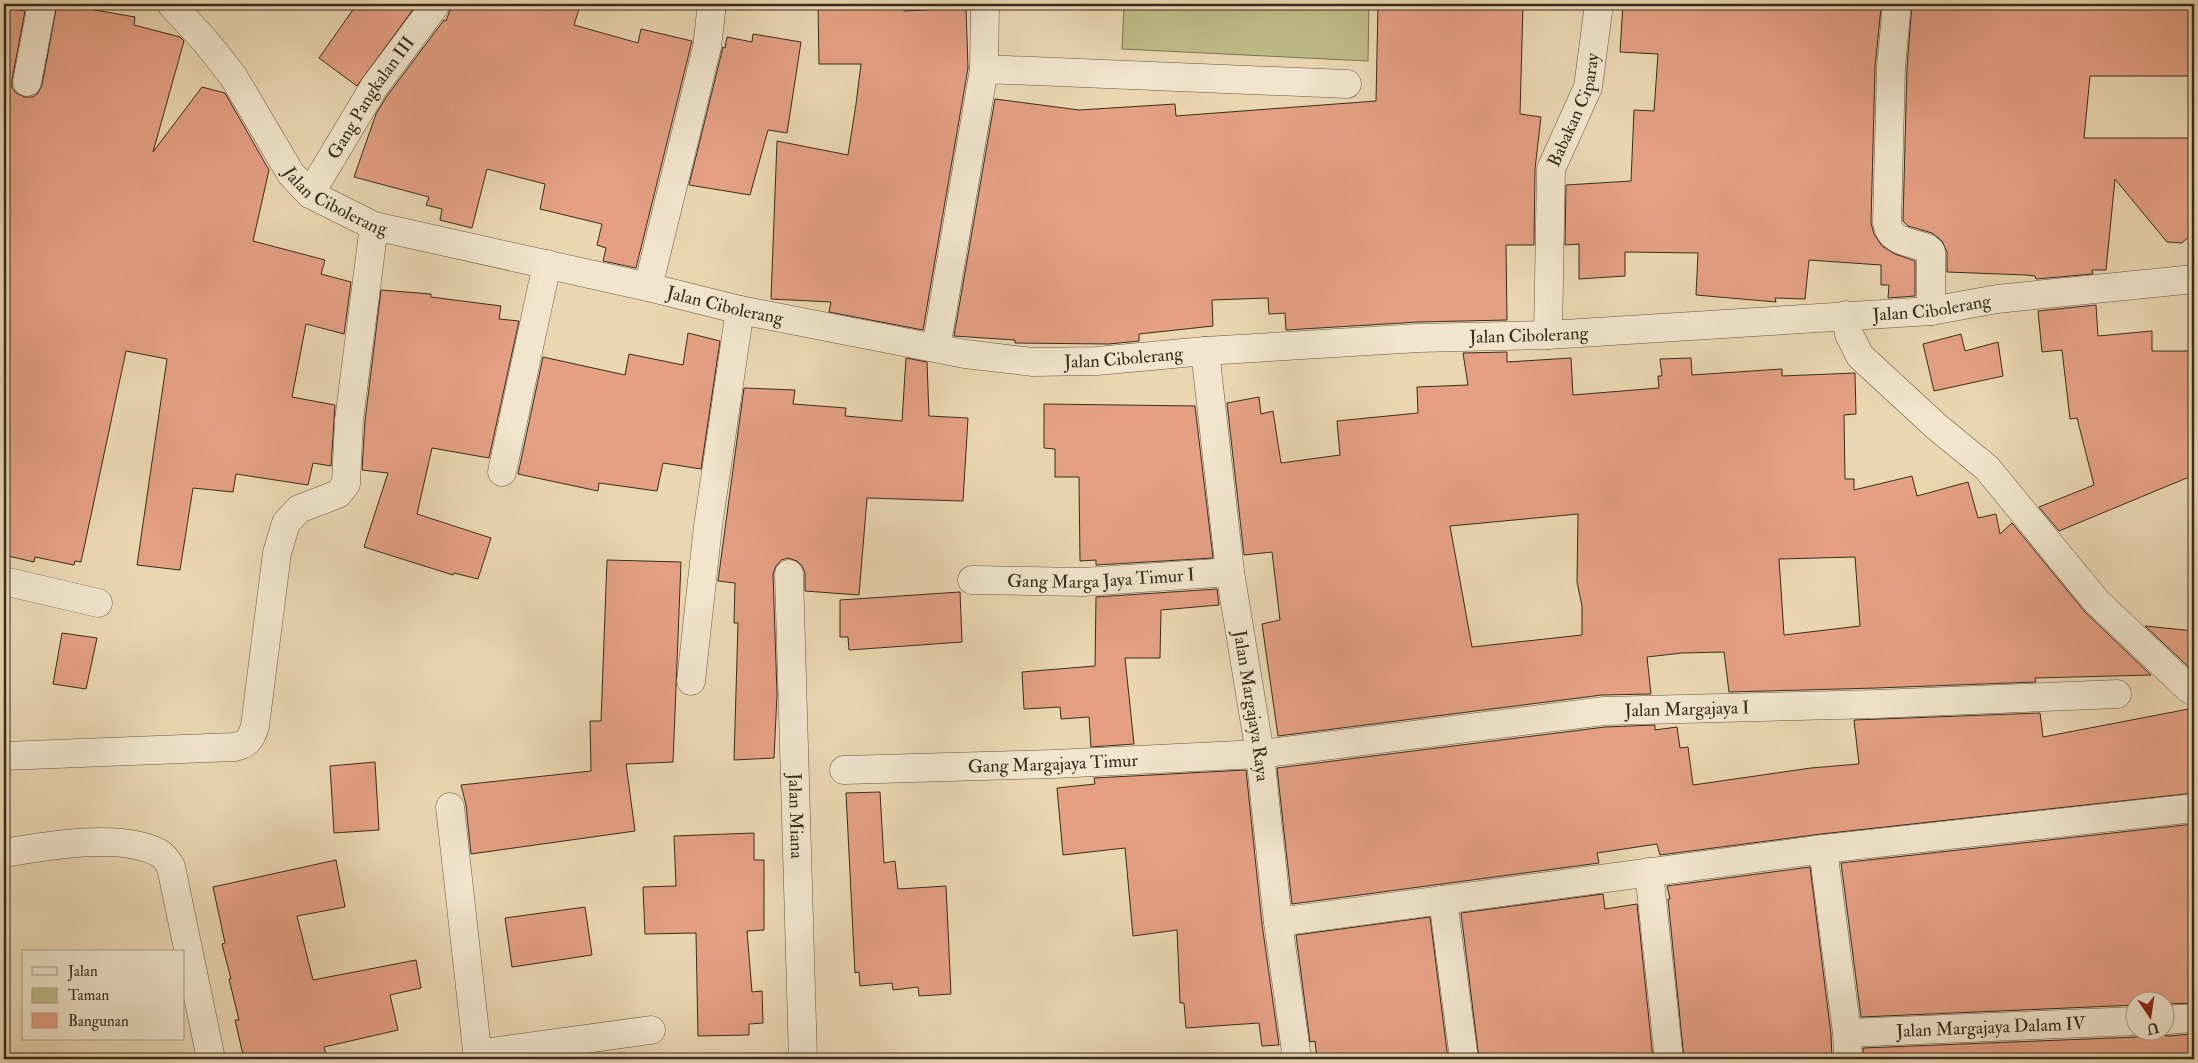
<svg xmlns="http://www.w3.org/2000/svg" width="2198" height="1063" font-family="'IM FELL Double Pica',serif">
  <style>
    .green { fill: #bfbc87; stroke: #7b7452 }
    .building { fill: #e5a084; stroke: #372b1d; fill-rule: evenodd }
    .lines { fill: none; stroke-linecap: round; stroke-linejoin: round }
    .minor-casing { stroke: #645642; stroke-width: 29 }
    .minor { stroke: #f1e5cd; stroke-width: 28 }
    .labels { text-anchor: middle; stroke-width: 4; stroke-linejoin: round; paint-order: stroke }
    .street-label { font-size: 18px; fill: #372b1d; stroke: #f1e5cd }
  </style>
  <rect width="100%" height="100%" fill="#ead7b2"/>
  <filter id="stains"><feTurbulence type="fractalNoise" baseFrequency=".004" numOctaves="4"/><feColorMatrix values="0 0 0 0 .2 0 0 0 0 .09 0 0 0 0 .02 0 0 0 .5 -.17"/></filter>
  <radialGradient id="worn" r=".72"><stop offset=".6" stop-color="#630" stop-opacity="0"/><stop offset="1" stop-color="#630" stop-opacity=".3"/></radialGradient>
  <path class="green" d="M1124 4H1369L1368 61 1122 49Z"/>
  <path class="building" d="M57 4H84L83 8 135 17 134 25 180 37 184 41 153 152 202 87 225 93 269 170 253 241 325 260 321 274 351 282 344 334 306 324 292 397 335 405 331 466 313 463 308 485 236 474 233 492 193 488 180 570 137 565 167 359 126 351 81 562 75 561 74 565 35 557 34 562 4 555V157L9 107H4V7L25 11 12 80V88L16 93 25 97H33L38 93 42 85Z
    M357 4H417L357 86 319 58Z
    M452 4H564L579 9 574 25 638 43 641 29 692 41 636 268 603 261 606 248 597 245 602 224 540 209 545 184 487 169 472 228 440 220 442 209 426 205 429 197 354 177 376 114 387 96 444 20 446 21Z
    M818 4H904V11L966 8 968 68 923 330 829 312 831 302 771 299 777 141 848 155 856 104 861 64H819Z
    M1378 4H1523L1520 114 1541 117 1535 169 1534 245H1506L1507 320 1418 322 1286 330 1285 313 1269 314 1268 298 1212 300 1213 326 1139 334V341L1109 344 1015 343V340L954 336 995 99 1079 110 1175 104 1176 116 1376 101Z
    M1623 4H1841L1881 8 1875 67 1871 223 1874 234 1882 246 1895 254 1915 261V296L1888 298 1889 285H1881V265L1809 260 1805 299 1775 298 1776 302 1696 295 1698 253 1625 252V276L1579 279V244L1565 245 1566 185 1631 181 1634 110 1654 111 1658 54 1620 52Z
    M1912 4H2022V6L2098 9V4H2194V76H2090L2084 138H2194V232L2182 243 2167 242 2115 179 2106 270H2092L2093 274 2036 279 2035 276 2027 275 1947 272V252L1942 241 1932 233 1908 226 1903 221 1907 68Z
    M753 34 801 42 787 133 768 130 750 195 689 185 723 47 725 48 727 37 752 42Z
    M381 290 431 294V297L501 306 499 319 519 321 489 458 432 448 417 514 491 538 478 579 454 573 453 575 364 547 388 473 362 470 365 421Z
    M2096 305 2098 336 2152 331V351H2194V475L2059 531 2039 507 2094 485 2077 418 2070 419 2062 350 2042 352 2038 311Z
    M688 333 720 341 701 469 663 463 657 491 599 483 598 491 518 474 543 357 625 375 629 354 683 365Z
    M1961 334 1965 351 1998 342 2003 376 1934 391 1923 344Z
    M1507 352V362L1571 358 1573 395 1659 388 1658 376H1662L1660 359 1691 358 1692 375 1782 369V376L1855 373 1856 414 1844 415 1845 479H1854V490L1912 476 1917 496 1968 482 1978 518 1996 514 2000 534 2012 523 2085 612 2151 675 2035 678 2036 682 1876 688 1729 692 1724 652 1682 653 1647 657 1651 694 1602 695 1278 736 1262 624 1280 620 1272 552 1244 555 1227 403 1259 397 1261 414 1273 411 1281 463 1340 455 1337 421 1418 413 1417 387 1468 385 1463 353ZM1578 514 1577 582 1582 606V635L1472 647 1450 526ZM1855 557 1860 626 1784 635 1779 559Z
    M906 358 927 362 929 416 968 418 963 501 867 498 859 595 805 591V573L802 566 797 561 788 558 781 560 776 566 773 574 777 694 774 758 734 760 738 623H734L735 583 718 581 744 388 795 390 793 404 846 408 845 416 902 421Z
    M1044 404 1195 406 1213 558 1096 565V560L1080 561 1079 477H1055V449L1044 448Z
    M607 560 681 562 673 762 626 764 635 831 471 854 466 805 461 785 591 771 590 721H601Z
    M1217 589 1219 605 1161 610 1160 658H1125L1134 744 1091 747 1089 717 1061 719 1060 707 1024 709 1022 672 1095 666 1096 597Z
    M960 592 962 642 849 650 848 637H840V600Z
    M2145 626 2194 631V672Z
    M62 633 97 638 86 689 53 684Z
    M2194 708V793L1821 834 1660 855 1657 844 1597 853 1599 863 1292 904 1277 768 1605 727 1655 725V730L1677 727 1680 748 1688 747 1693 785 1811 768 1859 764 1854 720 2040 713 2043 737Z
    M375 762 379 830 334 833 330 766Z
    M1246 770 1262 924 1279 1045 1262 1046 1259 1023 1186 1028 1184 1003H1180L1177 930 1133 936 1125 848 1063 855 1057 788 1095 784 1094 778Z
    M880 792 884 863 895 861 898 889 946 886 951 994 919 996 918 987 893 990 892 983 860 986 859 972 855 973 846 793Z
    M2194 824V1003L2166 1004V1000H2136V1005L1861 1017 1841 863Z
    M754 833V860H764V930L747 931 752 992 762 991 763 1023 749 1024V1035L698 1036 696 933 645 934 643 887 676 886 674 836Z
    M336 860 345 907 297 916 313 980 416 960 421 988 390 995 398 1030 324 1047 327 1059H244L235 1020H239L229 979H231L222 944 225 943 213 887Z
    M1810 867 1831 1034 1832 1059H1684L1668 899H1670L1667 886Z
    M1603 894 1605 909 1637 904 1653 1059H1479L1461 913Z
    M585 907 592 955 512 967 505 918Z
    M1430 917 1448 1059H1317L1315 1041 1310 1042 1296 935Z
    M2148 1030H2155L2160 1034 2167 1036 2194 1034V1059H1863V1048L2137 1037 2144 1034Z"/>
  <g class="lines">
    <defs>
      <g id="minor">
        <path id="s1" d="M171 4 206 42 233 76 291 174 310 194 374 226 648 287 740 310 965 354 1033 362 1097 361 1205 351 1419 338 1548 335 1931 311 1997 299 2194 279"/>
        <path d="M1897 4 1891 67 1887 223C1890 242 1910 242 1927 248L1931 252V311"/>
        <path d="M984 69 985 4"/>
        <path d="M27 82 42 4"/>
        <path id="s2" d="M310 194 374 87 436 4"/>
        <path d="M648 287 707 47 712 4"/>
        <path d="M1846 315 1849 334 1860 356 1937 427 1987 468 2097 602 2187 687 2194 692"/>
        <path id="s3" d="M1548 335 1551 169 1588 87 1599 4"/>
        <path d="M936 348 984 69 1347 84"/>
        <path id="s4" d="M1205 351 1230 572 1260 754 1278 922 1297 1059"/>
        <path d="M502 472 547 264"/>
        <path id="s5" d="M789 574 803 1059"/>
        <path id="s6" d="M972 580 1083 582 1230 572"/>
        <path d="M4 581 98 603"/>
        <path d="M691 681 708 526 740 310"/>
        <path d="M4 756 234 747C248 744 251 739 255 726L277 553 286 523 299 509 338 494 346 484 349 420 374 226"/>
        <path id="s7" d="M844 770 1054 764 1260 754 1604 711 1877 704 2117 694"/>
        <path d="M450 807 478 1059"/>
        <path d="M1823 849 1847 1033 1848 1059"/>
        <path d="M4 853C44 846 121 832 159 853 165 856 168 862 171 867L211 1059"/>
        <path d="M1649 872 1669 1059"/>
        <path d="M1443 900 1464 1059"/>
        <path d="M1278 922 1823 849 2194 808"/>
        <path d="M2166 1020 2194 1018"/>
        <path id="s8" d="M1847 1033 2136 1021"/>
        <path d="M477 1054 651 1030"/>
      </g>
    </defs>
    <use href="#minor" class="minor-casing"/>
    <use href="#minor" class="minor"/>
  </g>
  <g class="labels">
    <g class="street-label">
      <text dy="6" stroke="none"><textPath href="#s2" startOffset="114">Gang Pangkalan III</textPath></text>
      <text dy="6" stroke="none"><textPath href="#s3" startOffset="230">Babakan Ciparay</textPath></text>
      <text dy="6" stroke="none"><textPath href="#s1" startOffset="262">Jalan Cibolerang</textPath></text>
      <text dy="6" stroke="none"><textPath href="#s1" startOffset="668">Jalan Cibolerang</textPath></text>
      <text dy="6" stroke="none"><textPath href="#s1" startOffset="1882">Jalan Cibolerang</textPath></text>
      <text dy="6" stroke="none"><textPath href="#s1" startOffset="1478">Jalan Cibolerang</textPath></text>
      <text dy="6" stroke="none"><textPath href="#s1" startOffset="1072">Jalan Cibolerang</textPath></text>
      <text dy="6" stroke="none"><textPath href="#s6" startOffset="129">Gang Marga Jaya Timur I</textPath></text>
      <text dy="6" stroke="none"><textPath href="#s4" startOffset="358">Jalan Margajaya Raya</textPath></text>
      <text dy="6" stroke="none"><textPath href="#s7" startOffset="846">Jalan Margajaya I</textPath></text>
      <text dy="6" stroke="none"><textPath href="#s7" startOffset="209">Gang Margajaya Timur</textPath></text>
      <text dy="6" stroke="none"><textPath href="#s5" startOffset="242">Jalan Miana</textPath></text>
      <text dy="6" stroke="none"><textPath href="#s8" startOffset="144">Jalan Margajaya Dalam IV</textPath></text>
    </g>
  </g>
  <rect width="2198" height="1063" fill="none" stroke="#ead7b2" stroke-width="20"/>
  <rect x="5" y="5" width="2188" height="1053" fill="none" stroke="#372b1d" stroke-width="2.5"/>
  <rect x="10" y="10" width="2178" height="1043" fill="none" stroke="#372b1d"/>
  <rect x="22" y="950" width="162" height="90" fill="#f1e5cd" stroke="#a79b87"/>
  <rect x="32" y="967" width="25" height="8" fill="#f1e5cd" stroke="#a79b87"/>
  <text x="68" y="976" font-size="15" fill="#372b1d">Jalan</text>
  <rect x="32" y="988" width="25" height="15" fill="#bfbc87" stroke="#a79b87"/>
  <text x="68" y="1000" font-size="15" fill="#372b1d">Taman</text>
  <rect x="32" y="1013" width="25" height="15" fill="#e5a084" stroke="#a79b87"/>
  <text x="68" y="1026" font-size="15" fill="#372b1d">Bangunan</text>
  <g transform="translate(2150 1016) rotate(167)"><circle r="24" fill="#f1e5cd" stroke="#a79b87"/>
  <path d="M0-4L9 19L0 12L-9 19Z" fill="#8f2418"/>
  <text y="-8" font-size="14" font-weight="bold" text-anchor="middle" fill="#372b1d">U</text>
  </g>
  <rect width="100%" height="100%" filter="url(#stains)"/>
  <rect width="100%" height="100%" fill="url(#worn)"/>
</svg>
